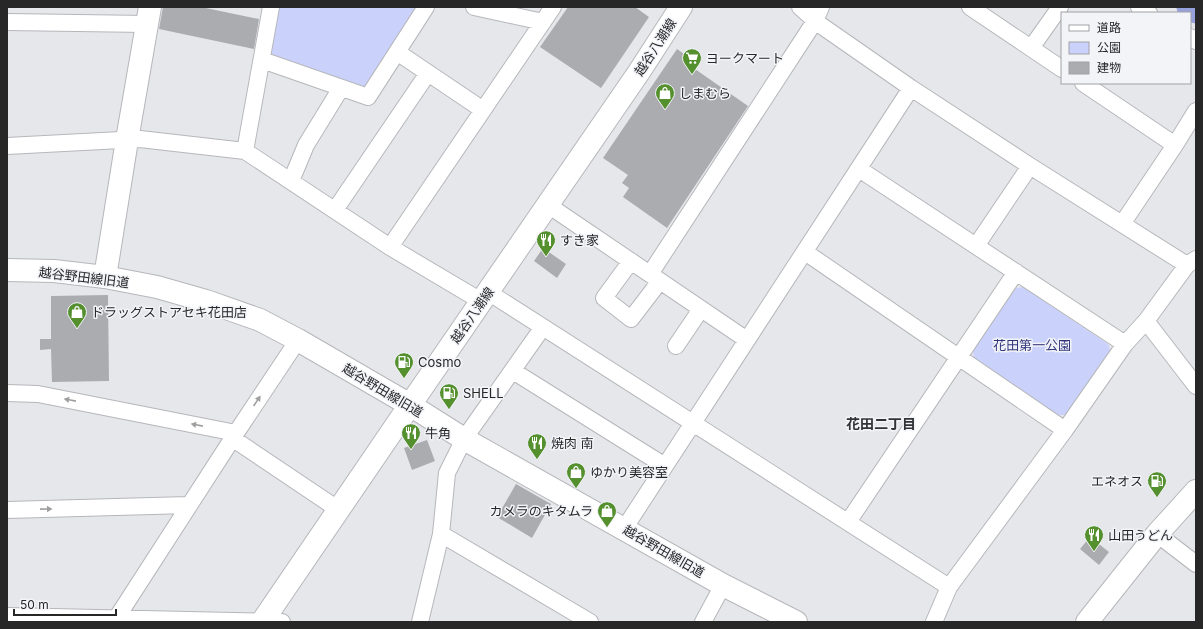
<svg xmlns="http://www.w3.org/2000/svg" width="1203" height="629" font-family="Inter,'Noto Sans JP',sans-serif">
  <style>
    .green { fill: #cad2fb }
    .lines { fill: none; stroke-linecap: round; stroke-linejoin: round }
    .river { stroke: #97a1db; stroke-width: 25 }
    .building { fill: #abacb0 }
    .street-casing { stroke: #b6b7bb; stroke-width: 18 }
    .secondary-casing { stroke: #b6b7bb; stroke-width: 24 }
    .street { stroke: #fff; stroke-width: 16 }
    .secondary { stroke: #fff; stroke-width: 22 }
    .oneway { fill: #9e9e9e }
    .labels { text-anchor: middle; stroke-width: 3; stroke-linejoin: round; paint-order: stroke }
    .street-label { font-size: 13px; fill: #272728; stroke: #f3f4f8 }
    .poi-label { font-size: 13px; fill: #272728; stroke: #f3f4f8; text-anchor: start }
    .park-label { font-size: 13px; fill: #32367b; stroke: #f3f4f8 }
    .neighbourhood-label { font-size: 14px; font-weight: bold; fill: #323336; stroke: #f3f4f8 }
  </style>
  <rect width="100%" height="100%" fill="#e6e7eb"/>
  <path class="green" d="M277 7H414L416 9 368 84 363 87 274 57 270 53Z
    M1023 287 1108 344 1111 352 1067 415H1058L974 359 973 350 1016 288Z"/>
  <g class="lines">
    <path class="river" d="M1189 7 1196 11"/>
  </g>
  <path class="building" d="M163 7H201L259 19 254 49 159 29Z
    M568 7H635L649 17 601 88 540 47Z
    M677 49 698 64 695 69 748 106 667 228 623 197 629 188 622 183 628 175 603 158Z
    M543 248 566 264 557 278 534 261Z
    M108 295 109 381 52 382 51 349 40 350V339H51V296Z
    M427 440 435 461 412 470 404 448Z
    M516 484 551 504 532 538 497 517Z
    M1090 537 1109 552 1099 565 1080 549Z"/>
  <g class="lines">
    <defs>
      <path id="street" d="M474 7 543 22
        M800 7 819 24 911 88 1030 166 1187 265
        M970 7 1062 69
        M1139 7 1149 13
        M7 22 147 24
        M1190 37 1196 41
        M1031 48 1060 7
        M397 52 483 110
        M262 60 368 97 426 7
        M1083 83 1175 145 1122 224
        M1175 145 1196 111
        M7 146 140 139 245 151 390 247 481 301
        M245 151 271 7
        M859 169 1125 344
        M291 181 306 145 341 88
        M548 205 747 340
        M335 210 428 73
        M976 246 1030 166
        M390 247 553 7
        M805 252 1065 430
        M631 261 604 298 631 319 660 281
        M650 274 815 21 821 7
        M488 292 949 587
        M1146 321 1196 386
        M676 346 701 309
        M513 371 665 466
        M7 393 38 394 236 433
        M232 438 339 510
        M7 510 189 505
        M848 522 1016 272
        M624 529 911 88
        M441 534 590 622
        M1157 534 1196 564
        M7 616 282 622
        M114 622 236 433 298 340
        M420 622 441 534 447 473 464 439 543 327
        M703 622 723 585
        M934 622 949 587 1065 430 1125 344 1146 321 1187 265 1196 259"/>
      <path id="secondary" d="M7 270 54 271 105 277 157 287 206 301 260 320 298 340 410 405 464 439 723 585 796 622
        M105 277 127 140 150 7
        M262 622 410 405 639 72 681 7
        M1087 622 1157 534 1196 491"/>
    </defs>
    <use href="#street" class="street-casing"/>
    <use href="#secondary" class="secondary-casing"/>
    <use href="#street" class="street"/>
    <use href="#secondary" class="secondary"/>
  </g>
  <defs><path id="oneway-solid" d="M-6-.8H1V-3.2L6.5 0L1 3.2V.8H-6Z"/></defs>
  <g class="oneway">
    <use href="#oneway-solid" transform="translate(70 400) rotate(-169)"/>
    <use href="#oneway-solid" transform="translate(257 401) rotate(-56)"/>
    <use href="#oneway-solid" transform="translate(197 425) rotate(-169)"/>
    <use href="#oneway-solid" transform="translate(46 509) rotate(-1)"/>
  </g>
  <defs>
    <symbol id="supermarket-pin" viewBox="-11 -11 22 30"><path d="M0 17L-7.5 6A9.5 9.5 0 1 1 7.5 6Z" fill="#55902f" stroke="#f3f4f8"/><path d="M-6-5.5h2.5l.6 2H6L4.5 2H-2.5L-4.4-4H-6ZM-1.5 3.2a1.3 1.3 0 1 0 .1 0ZM3 3.2a1.3 1.3 0 1 0 .1 0Z" fill="#fff"/></symbol>
    <symbol id="shop-pin" viewBox="-11 -11 22 30"><path d="M0 17L-7.5 6A9.5 9.5 0 1 1 7.5 6Z" fill="#55902f" stroke="#f3f4f8"/><path d="M-5-2.5h2.3a2.7 3.5 0 0 1 5.4 0H5L5.5 6h-11ZM-1.5-2.5h3a1.5 2.3 0 0 0-3 0Z" fill="#fff"/></symbol>
    <symbol id="restaurant-pin" viewBox="-11 -11 22 30"><path d="M0 17L-7.5 6A9.5 9.5 0 1 1 7.5 6Z" fill="#55902f" stroke="#f3f4f8"/><path d="M-5-6h1v4h1v-4h1v4h1v-4h1v5L-1.5 .5V6h-2V.5L-5-1ZM5-6V6H3V1.5H1.5Q1.5-4 5-6Z" fill="#fff"/></symbol>
    <symbol id="fuel-pin" viewBox="-11 -11 22 30"><path d="M0 17L-7.5 6A9.5 9.5 0 1 1 7.5 6Z" fill="#55902f" stroke="#f3f4f8"/><path d="M-5.5-6h7V0h2V4h1.3V-2.5L3-4.5l.8-.8L6-3V5H2.5V1h-1V6h-7ZM-4.2-4.7v3.2H.2V-4.7Z" fill="#fff"/></symbol>
  </defs>
  <g fill-rule="evenodd">
    <use href="#supermarket-pin" x="681" y="47" width="22" height="30"/>
    <use href="#shop-pin" x="654" y="82" width="22" height="30"/>
    <use href="#restaurant-pin" x="535" y="229" width="22" height="30"/>
    <use href="#shop-pin" x="66" y="301" width="22" height="30"/>
    <use href="#fuel-pin" x="393" y="351" width="22" height="30"/>
    <use href="#fuel-pin" x="438" y="382" width="22" height="30"/>
    <use href="#restaurant-pin" x="400" y="422" width="22" height="30"/>
    <use href="#restaurant-pin" x="526" y="432" width="22" height="30"/>
    <use href="#shop-pin" x="565" y="461" width="22" height="30"/>
    <use href="#fuel-pin" x="1146" y="470" width="22" height="30"/>
    <use href="#shop-pin" x="596" y="500" width="22" height="30"/>
    <use href="#restaurant-pin" x="1083" y="524" width="22" height="30"/>
  </g>
  <g class="labels">
    <g class="street-label">
      <text transform="translate(655 47) rotate(-57)" y="5">越谷八潮線</text>
      <text transform="translate(84 277) rotate(7)" y="5">越谷野田線旧道</text>
      <text transform="translate(472 315) rotate(-55)" y="5">越谷八潮線</text>
      <text transform="translate(383 390) rotate(31)" y="5">越谷野田線旧道</text>
      <text transform="translate(664 551) rotate(30)" y="5">越谷野田線旧道</text>
    </g>
    <g class="poi-label">
      <text x="706" y="63">ヨークマート</text>
      <text x="679" y="98">しまむら</text>
      <text x="560" y="245">すき家</text>
      <text x="91" y="317">ドラッグストアセキ花田店</text>
      <text x="418" y="367">Cosmo</text>
      <text x="463" y="398">SHELL</text>
      <text x="425" y="438">牛角</text>
      <text x="551" y="448">焼肉 南</text>
      <text x="590" y="477">ゆかり美容室</text>
      <text x="1143" y="486" text-anchor="end">エネオス</text>
      <text x="593" y="516" text-anchor="end">カメラのキタムラ</text>
      <text x="1108" y="540">山田うどん</text>
    </g>
    <g class="park-label">
      <text x="1032" y="350">花田第一公園</text>
    </g>
    <g class="neighbourhood-label">
      <text x="881" y="429">花田二丁目</text>
    </g>
  </g>
  <rect width="1203" height="629" fill="none" stroke="#272728" stroke-width="16"/>
  <rect x="1061" y="12" width="130" height="72" fill="#f3f4f8" stroke="#a1a2a5"/>
  <rect x="1069" y="25" width="20" height="6" fill="#ffffff" stroke="#a1a2a5"/>
  <text x="1097" y="32" font-size="12" fill="#272728">道路</text>
  <rect x="1069" y="42" width="20" height="12" fill="#cad2fb" stroke="#a1a2a5"/>
  <text x="1097" y="52" font-size="12" fill="#272728">公園</text>
  <rect x="1069" y="62" width="20" height="12" fill="#abacb0" stroke="#a1a2a5"/>
  <text x="1097" y="72" font-size="12" fill="#272728">建物</text>
  <path d="M14 609v6h102v-6" fill="none" stroke="#272728" stroke-width="2"/>
  <text x="20" y="609" font-size="12" fill="#272728" stroke="#f3f4f8" stroke-width="3" paint-order="stroke">50 m</text>
</svg>
